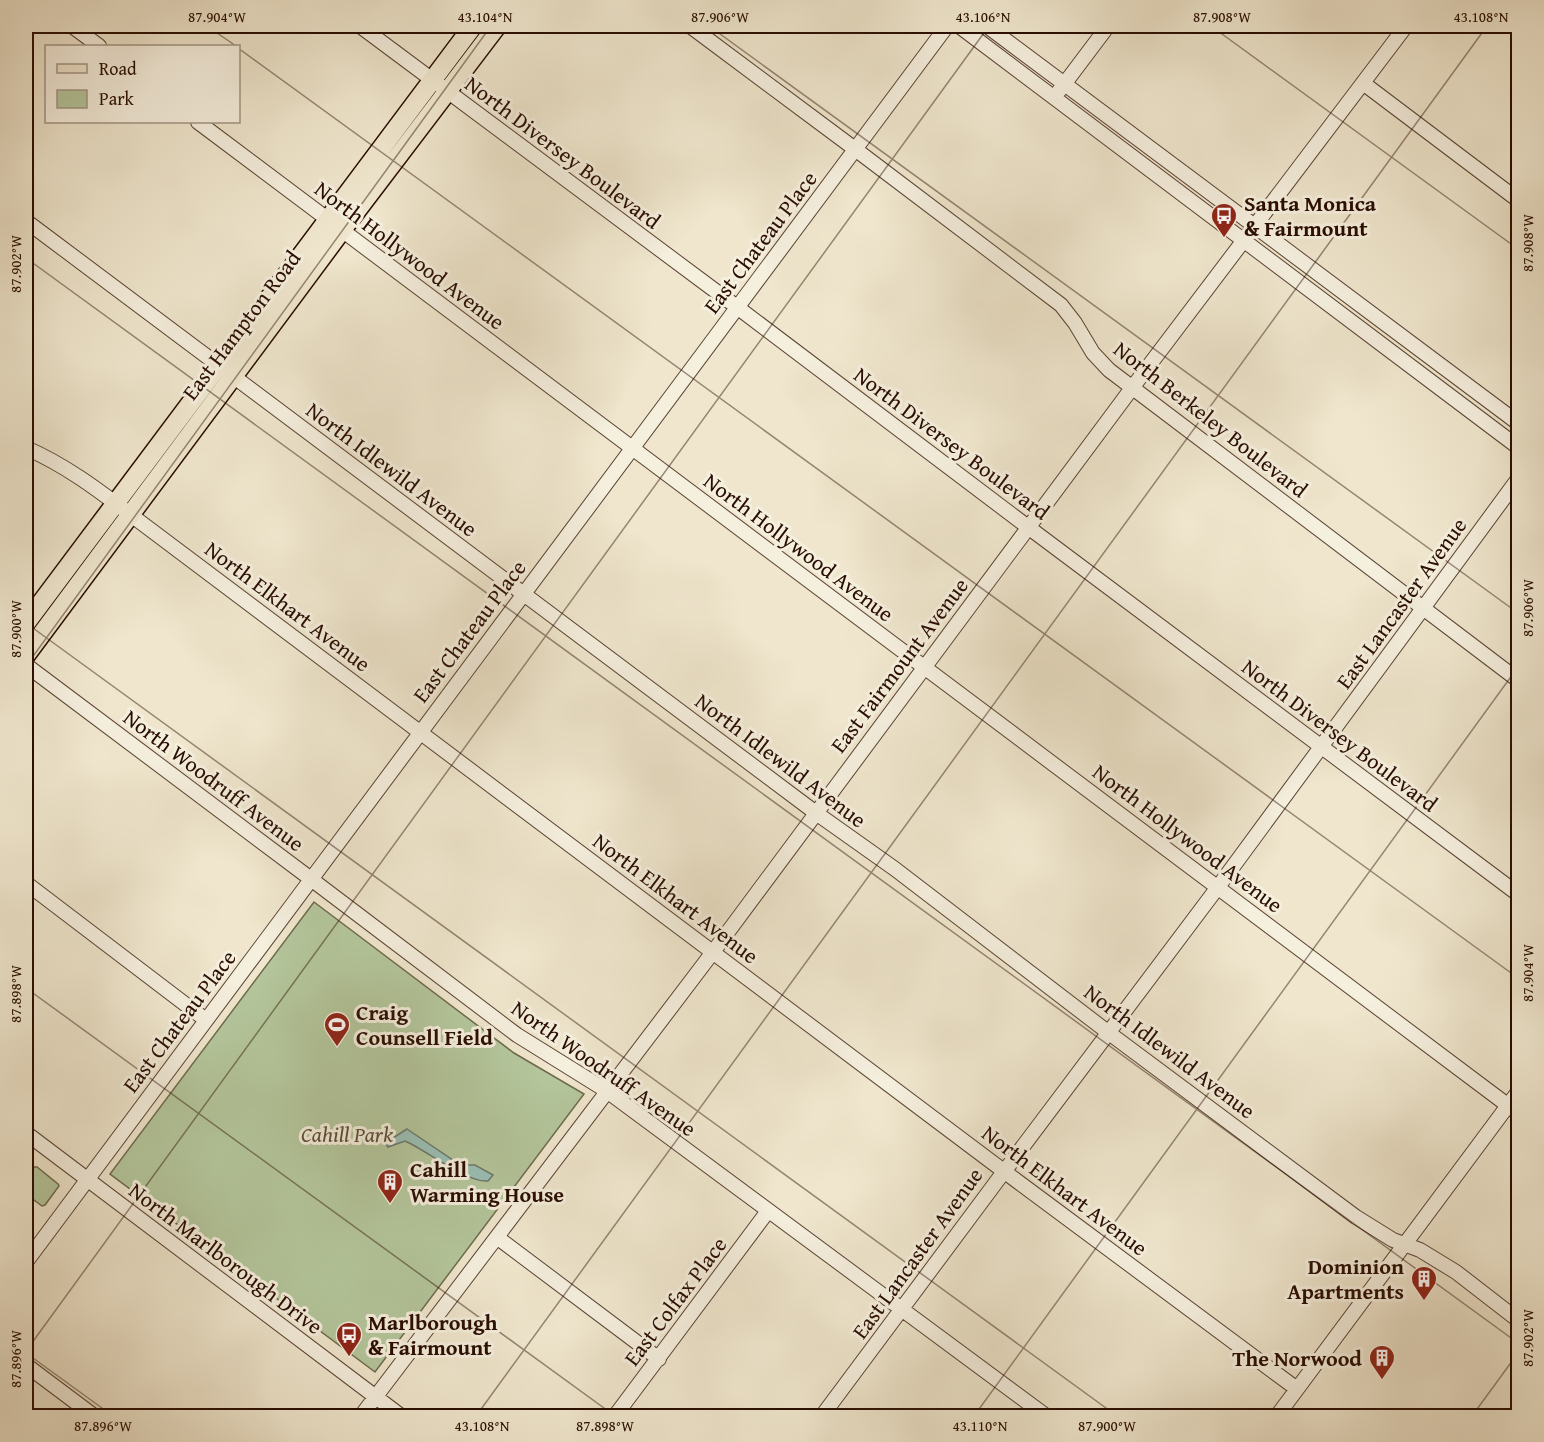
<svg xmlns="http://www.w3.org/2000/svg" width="1544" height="1442" font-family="'Gentium Book Plus',serif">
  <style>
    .green { fill: #b4c69c; stroke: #6e6a4e; stroke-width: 1.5 }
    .water { fill: #9ac0b6; stroke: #6d786d; stroke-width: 1.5 }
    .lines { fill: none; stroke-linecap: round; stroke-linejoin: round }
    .minor-casing { stroke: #5a4333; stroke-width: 16 }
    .major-casing { stroke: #290d00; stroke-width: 21 }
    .minor { stroke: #f5efde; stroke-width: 14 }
    .major { stroke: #efe6cd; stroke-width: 18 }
    .ticks { fill: none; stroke: #290d00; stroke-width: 1.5; stroke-opacity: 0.45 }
    .labels { text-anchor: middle; stroke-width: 6; stroke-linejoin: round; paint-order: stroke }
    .street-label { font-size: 22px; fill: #290d00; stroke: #f5efde }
    .poi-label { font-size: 22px; font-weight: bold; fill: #290d00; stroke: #f5efde; text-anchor: start }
    .park-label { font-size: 22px; font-style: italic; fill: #5a4e37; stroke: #f5efde }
    .neatline { fill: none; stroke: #290d00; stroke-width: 2 }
    .ticks-label { font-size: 15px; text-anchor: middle; fill: #290d00 }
  </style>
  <rect width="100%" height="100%" fill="#efe6cd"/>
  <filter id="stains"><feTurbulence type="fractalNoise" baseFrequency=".00333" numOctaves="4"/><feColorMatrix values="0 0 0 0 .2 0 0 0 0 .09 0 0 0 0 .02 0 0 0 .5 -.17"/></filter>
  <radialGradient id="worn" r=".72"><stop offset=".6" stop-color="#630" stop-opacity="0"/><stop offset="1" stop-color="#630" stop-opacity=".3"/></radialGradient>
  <path class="green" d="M314 902 514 1053 584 1094 375 1372 110 1174Z
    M34 1167H37L58 1184 59 1186 45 1205 42 1206 26 1194V1179Z"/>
  <path class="water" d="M407 1129 453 1160 465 1165H475L493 1175 488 1181C467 1183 426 1150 405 1141L388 1147 385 1143Z"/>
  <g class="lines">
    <defs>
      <path id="minor" d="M72 26 99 46
        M360 26 737 307 1028 527 1518 894
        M690 26 855 149 1061 305 1075 323 1093 353 1109 370 1518 680
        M959 26 1518 447
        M987 26 1518 423
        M1363 83 1518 200
        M1059 91 1108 26
        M198 122 1518 1113
        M26 221 816 813 895 869 1109 1033 1356 1217 1393 1240 1420 1250 1456 1272 1518 1320
        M26 448C65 465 97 489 131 515L1017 1181 1297 1389
        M26 665 311 879 517 1035 607 1091 1046 1416
        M26 883 206 1020
        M26 1133 401 1416
        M498 1238 659 1359
        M26 1262 947 26
        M26 1365 94 1416
        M361 1416 713 952 1132 388 1406 26
        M615 1416 768 1211
        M822 1416 997 1181 1218 887 1518 479
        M1277 1416 1518 1092"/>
      <path id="major" d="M26 623 473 26
        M26 655 342 230 497 26"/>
    </defs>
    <use href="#minor" class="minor-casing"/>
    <use href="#major" class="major-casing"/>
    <use href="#minor" class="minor"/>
    <use href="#major" class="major"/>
  </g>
  <path class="ticks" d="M207 26 236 46M709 26 1518 613M1211 26 1518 249M238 48 1518 978M26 258 1518 1343M26 623 1117 1416M26 666 491 26M26 988 615 1416M26 1351 989 26M26 1353 113 1416M476 1416 1487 26M974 1416 1518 667M1472 1416 1518 1353"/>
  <defs>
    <symbol id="bus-pin" viewBox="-11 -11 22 30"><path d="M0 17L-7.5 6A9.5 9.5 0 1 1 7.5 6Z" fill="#8f2418" stroke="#f5efde"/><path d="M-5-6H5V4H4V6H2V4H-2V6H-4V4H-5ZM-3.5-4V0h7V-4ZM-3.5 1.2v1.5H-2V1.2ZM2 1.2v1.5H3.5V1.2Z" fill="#fff"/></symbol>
    <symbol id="stadium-pin" viewBox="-11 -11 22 30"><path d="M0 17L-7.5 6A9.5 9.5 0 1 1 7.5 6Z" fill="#8f2418" stroke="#f5efde"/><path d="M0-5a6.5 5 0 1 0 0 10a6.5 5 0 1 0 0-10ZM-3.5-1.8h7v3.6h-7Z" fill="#fff"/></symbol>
    <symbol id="building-pin" viewBox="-11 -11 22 30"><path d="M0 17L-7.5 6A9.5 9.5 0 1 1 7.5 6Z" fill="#8f2418" stroke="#f5efde"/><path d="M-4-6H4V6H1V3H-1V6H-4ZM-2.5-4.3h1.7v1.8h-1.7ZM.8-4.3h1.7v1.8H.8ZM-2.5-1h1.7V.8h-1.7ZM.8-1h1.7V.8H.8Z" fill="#fff"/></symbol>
  </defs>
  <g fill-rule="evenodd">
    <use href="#bus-pin" x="1209" y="201" width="30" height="40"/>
    <use href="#stadium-pin" x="322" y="1010" width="30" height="40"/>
    <use href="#building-pin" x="375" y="1167" width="30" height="40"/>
    <use href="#building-pin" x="1409" y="1264" width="30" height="40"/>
    <use href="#bus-pin" x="334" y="1320" width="30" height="40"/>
    <use href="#building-pin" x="1367" y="1343" width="30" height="40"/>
  </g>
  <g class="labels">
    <g class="street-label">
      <text transform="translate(563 152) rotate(37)" y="8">North Diversey Boulevard</text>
      <text transform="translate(760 242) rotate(-53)" y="8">East Chateau Place</text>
      <text transform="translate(410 255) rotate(37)" y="8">North Hollywood Avenue</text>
      <text transform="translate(241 325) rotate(-53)" y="8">East Hampton Road</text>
      <text transform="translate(1211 419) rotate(38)" y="8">North Berkeley Boulevard</text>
      <text transform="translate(952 443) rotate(37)" y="8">North Diversey Boulevard</text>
      <text transform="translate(392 469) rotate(37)" y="8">North Idlewild Avenue</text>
      <text transform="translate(799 547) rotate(37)" y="8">North Hollywood Avenue</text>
      <text transform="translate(1401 603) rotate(-54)" y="8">East Lancaster Avenue</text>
      <text transform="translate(288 606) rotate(37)" y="8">North Elkhart Avenue</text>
      <text transform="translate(469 631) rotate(-53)" y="8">East Chateau Place</text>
      <text transform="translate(899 665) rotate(-53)" y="8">East Fairmount Avenue</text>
      <text transform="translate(1340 735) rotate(37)" y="8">North Diversey Boulevard</text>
      <text transform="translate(781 760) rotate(37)" y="8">North Idlewild Avenue</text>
      <text transform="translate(214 780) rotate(37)" y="8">North Woodruff Avenue</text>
      <text transform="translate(1188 838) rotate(37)" y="8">North Hollywood Avenue</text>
      <text transform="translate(676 898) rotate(37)" y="8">North Elkhart Avenue</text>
      <text transform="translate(179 1021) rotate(-53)" y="8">East Chateau Place</text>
      <text transform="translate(1170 1051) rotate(37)" y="8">North Idlewild Avenue</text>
      <text transform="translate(604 1068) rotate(35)" y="8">North Woodruff Avenue</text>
      <text transform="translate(1065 1190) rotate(37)" y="8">North Elkhart Avenue</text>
      <text transform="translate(917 1253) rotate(-54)" y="8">East Lancaster Avenue</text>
      <text transform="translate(226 1258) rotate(37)" y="8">North Marlborough Drive</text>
      <text transform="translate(675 1301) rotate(-53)" y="8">East Colfax Place</text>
    </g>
    <g class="poi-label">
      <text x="1244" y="211">Santa Monica<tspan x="1244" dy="25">&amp; Fairmount</tspan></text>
      <text x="356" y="1020">Craig<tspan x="356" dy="25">Counsell Field</tspan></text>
      <text x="410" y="1177">Cahill<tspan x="410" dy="25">Warming House</tspan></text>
      <text x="1404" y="1274" text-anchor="end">Dominion<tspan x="1404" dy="25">Apartments</tspan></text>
      <text x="368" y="1330">Marlborough<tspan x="368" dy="25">&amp; Fairmount</tspan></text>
      <text x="1362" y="1366" text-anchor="end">The Norwood</text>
    </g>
    <g class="park-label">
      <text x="347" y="1142">Cahill Park</text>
    </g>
  </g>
  <rect width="1544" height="1442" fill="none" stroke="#efe6cd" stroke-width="66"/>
  <rect x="45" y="45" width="195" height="78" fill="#f5efde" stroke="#a39585" stroke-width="1.5"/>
  <rect x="57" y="64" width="30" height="9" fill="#efe6cd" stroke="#a39585" stroke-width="1.5"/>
  <text x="99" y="75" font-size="18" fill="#290d00">Road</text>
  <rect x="57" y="90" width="30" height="18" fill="#b4c69c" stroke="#a39585" stroke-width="1.5"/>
  <text x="99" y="105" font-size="18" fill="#290d00">Park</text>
  <rect x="33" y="33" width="1478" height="1376" class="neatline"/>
  <g class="ticks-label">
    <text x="217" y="22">87.904°W</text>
    <text x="485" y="22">43.104°N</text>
    <text x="720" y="22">87.906°W</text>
    <text x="983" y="22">43.106°N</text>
    <text x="1222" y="22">87.908°W</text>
    <text x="1481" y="22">43.108°N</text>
    <text transform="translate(1528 243) rotate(-90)" y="5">87.908°W</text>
    <text transform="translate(16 264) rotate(-90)" y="5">87.902°W</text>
    <text transform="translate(1528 608) rotate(-90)" y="5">87.906°W</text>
    <text transform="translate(16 629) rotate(-90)" y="5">87.900°W</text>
    <text transform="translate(1528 973) rotate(-90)" y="5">87.904°W</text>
    <text transform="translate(16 994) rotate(-90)" y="5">87.898°W</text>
    <text transform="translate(1528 1338) rotate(-90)" y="5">87.902°W</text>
    <text transform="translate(16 1359) rotate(-90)" y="5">87.896°W</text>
    <text x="103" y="1431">87.896°W</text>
    <text x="482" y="1431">43.108°N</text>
    <text x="605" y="1431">87.898°W</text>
    <text x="980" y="1431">43.110°N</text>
    <text x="1107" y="1431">87.900°W</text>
  </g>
  <rect width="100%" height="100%" filter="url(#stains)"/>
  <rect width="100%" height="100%" fill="url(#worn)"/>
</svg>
